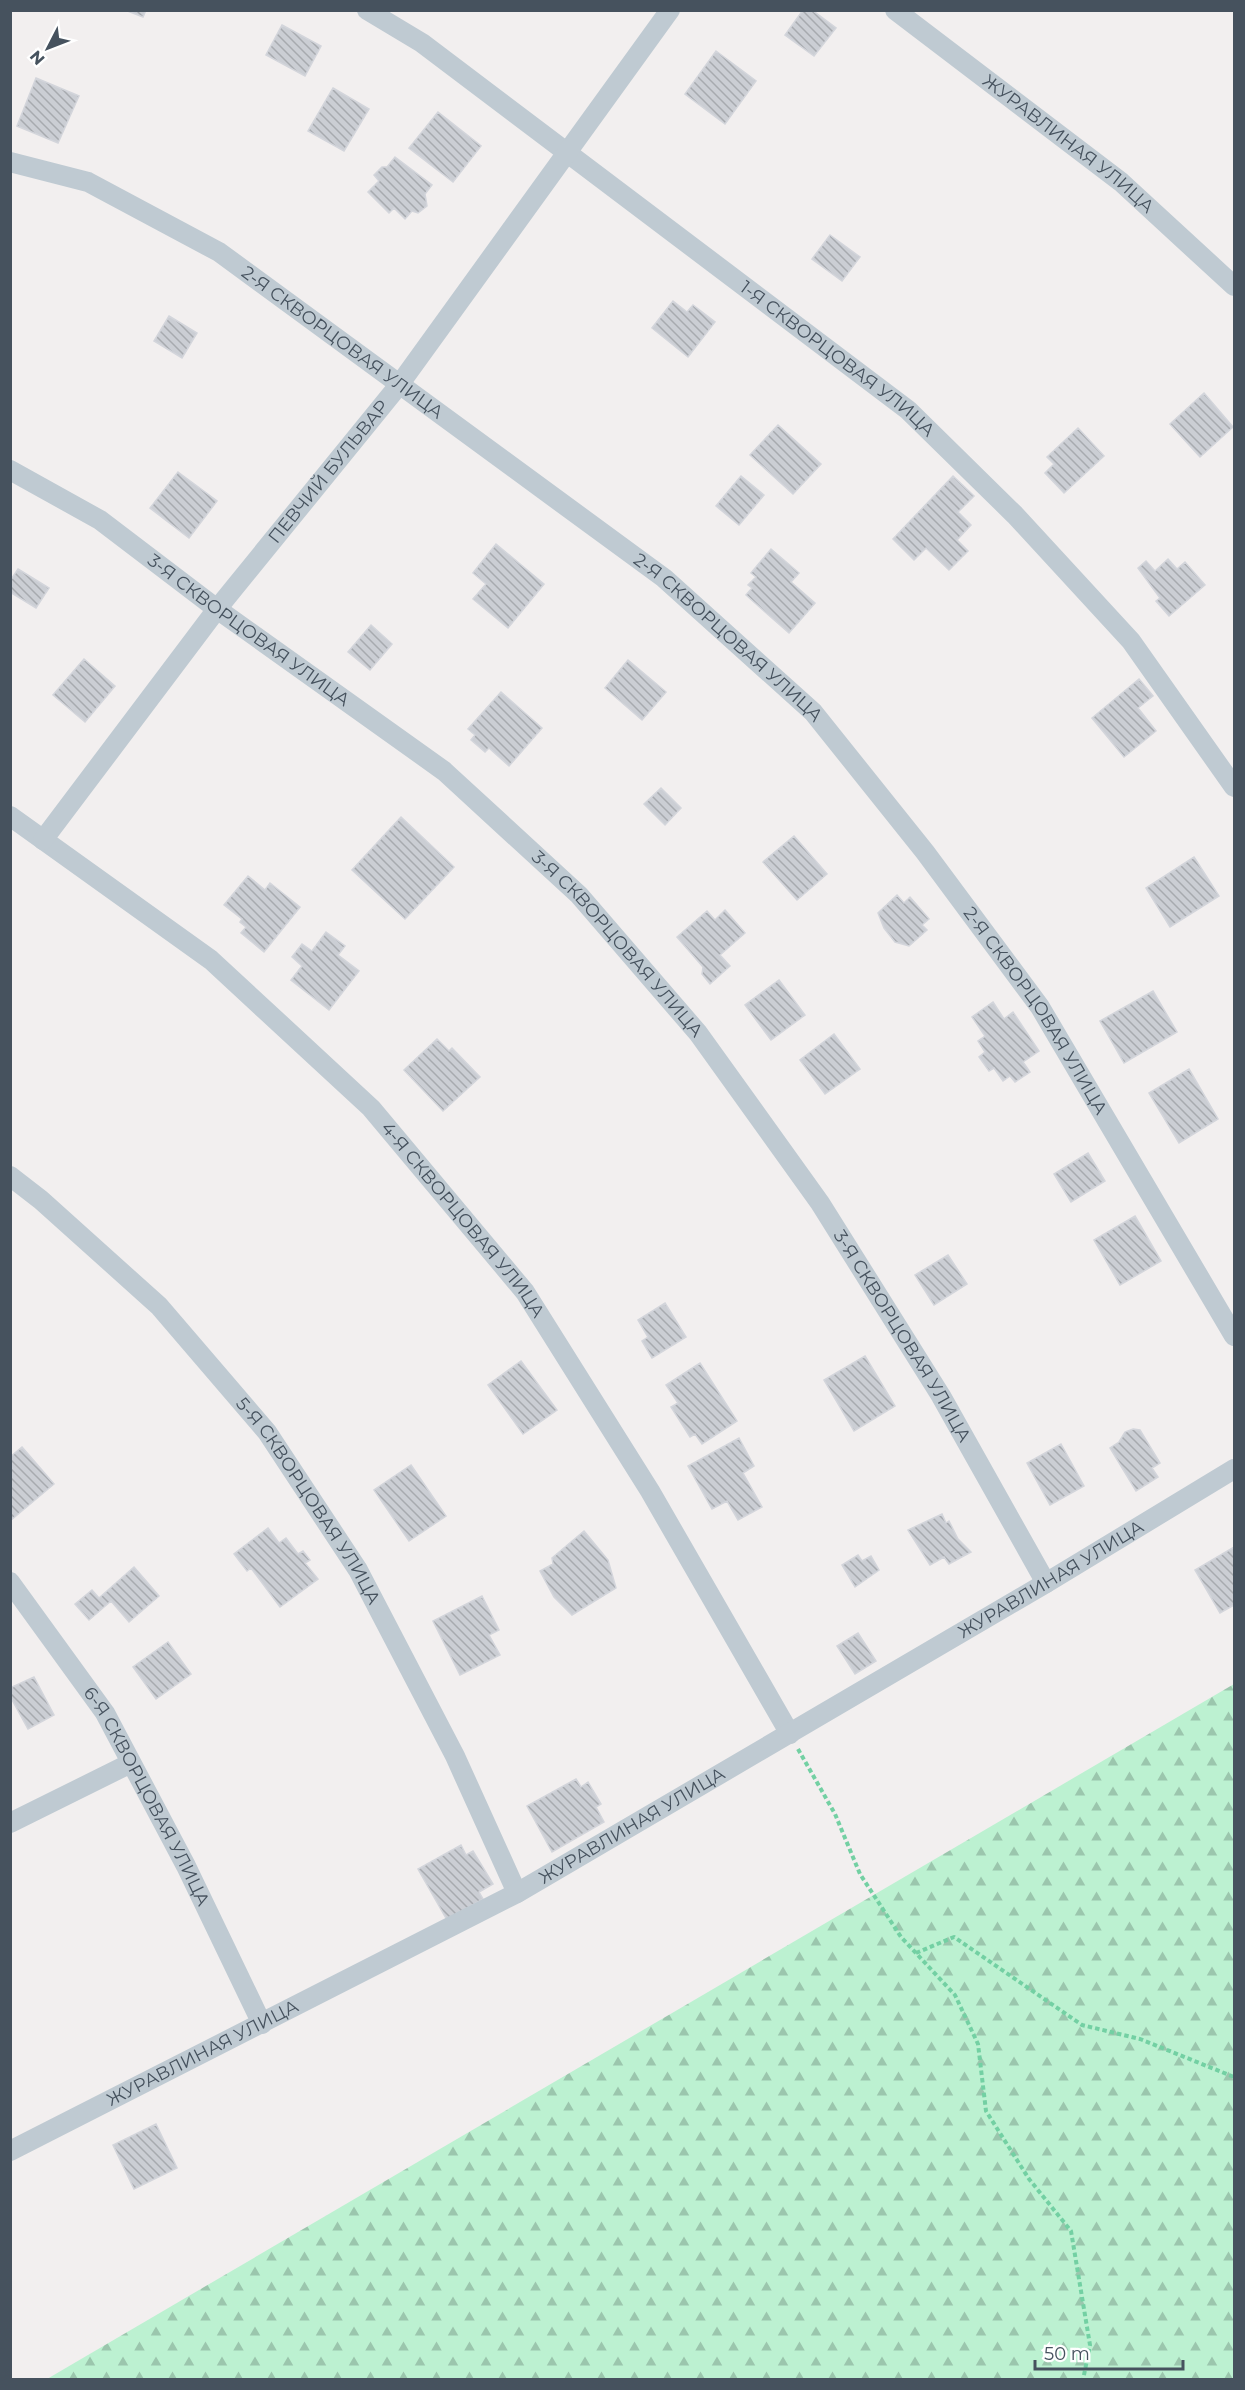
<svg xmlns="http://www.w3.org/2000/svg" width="1245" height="2390" font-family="Montserrat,sans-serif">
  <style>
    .forest { fill: url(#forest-firs) }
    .building { fill: url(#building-back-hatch); stroke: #d3d5db; stroke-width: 1.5 }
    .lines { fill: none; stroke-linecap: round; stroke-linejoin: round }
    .path { stroke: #73d0a3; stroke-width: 4; stroke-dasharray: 4.5 3; stroke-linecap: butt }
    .minor { stroke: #bfcad2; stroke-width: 20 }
    .labels { text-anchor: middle; stroke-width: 5; stroke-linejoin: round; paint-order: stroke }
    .street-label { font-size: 18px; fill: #46525e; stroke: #fff }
  </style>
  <defs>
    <pattern id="forest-firs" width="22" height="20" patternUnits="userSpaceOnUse" patternTransform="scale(1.5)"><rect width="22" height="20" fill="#bcf1d1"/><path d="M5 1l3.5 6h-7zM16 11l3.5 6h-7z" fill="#9bc6ad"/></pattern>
    <pattern id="building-back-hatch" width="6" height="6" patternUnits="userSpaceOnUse" patternTransform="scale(1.5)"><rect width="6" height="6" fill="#cbced4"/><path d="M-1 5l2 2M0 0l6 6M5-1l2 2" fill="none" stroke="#a7aaaf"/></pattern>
  </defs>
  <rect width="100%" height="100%" fill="#f2efef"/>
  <path class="forest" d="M1234 1684V2379H47Z"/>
  <path class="building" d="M125 10H146L143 17Z
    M803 10H812L836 28 814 56 785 35Z
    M282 25 321 46 305 76 266 55Z
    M716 51 756 81 725 124 685 94Z
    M36 78 79 96 58 143 17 126Z
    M333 88 369 109 344 151 308 131Z
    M438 112 481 146 453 182 409 148Z
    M395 157 432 185 425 194 427 206 418 213 412 211 405 219 394 208 389 213 368 192 379 181 374 175 382 167H387Z
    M830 235 860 257 842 281 812 259Z
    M673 301 687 312 693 305 715 322 688 357 652 328Z
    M169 316 197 333 182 358 154 341Z
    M1204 393 1233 427 1200 457 1170 424Z
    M778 425 821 464 793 494 750 455Z
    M1078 428 1104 456 1064 493 1045 473 1054 464 1047 457Z
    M178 472 217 501 189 538 150 508Z
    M741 476 764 495 739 525 716 506Z
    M953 476 974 496 958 512 971 525 957 540 968 551 949 570 926 548 914 560 893 539Z
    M496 544 544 584 508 628 473 599 486 584 473 573Z
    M771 549 799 573 791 582 815 603 789 633 746 595 752 588 748 585 756 577 751 573Z
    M1168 559 1177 569 1185 562 1205 585 1169 616 1156 601 1160 598 1138 568 1146 561 1155 571Z
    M18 569 49 588 36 608 10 592V581Z
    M371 625 392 644 370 670 348 652Z
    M84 659 115 686 85 722 53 695Z
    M628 660 666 692 642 720 605 688Z
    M1139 679 1153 696 1138 708 1156 731 1124 757 1092 718Z
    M501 692 542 728 509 766 489 748 485 752 471 740 475 735 468 729Z
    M661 788 681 808 665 825 644 804Z
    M401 817 454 867 405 919 352 870Z
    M794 836 827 874 797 900 763 862Z
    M1194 857 1219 896 1170 927 1146 888Z
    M248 876 265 890 270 883 300 907 264 952 241 933 246 927 240 922 242 919 224 905Z
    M897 895 904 903 910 897 929 919 922 925 927 930 909 946 895 942 884 928 878 913Z
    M725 910 745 933 720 955 730 966 710 984 702 974 703 967 677 937 707 911 715 920Z
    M326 932 345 946 338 955 359 971 329 1010 291 980 302 966 292 957 302 944 312 951Z
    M779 980 805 1015 771 1040 745 1005Z
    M1153 991 1177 1032 1124 1063 1100 1021Z
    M993 1002 1004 1019 1013 1012 1039 1051 1023 1062 1030 1072 1015 1082 1010 1076 1003 1081 994 1068 989 1071 979 1057 985 1052 978 1041 985 1036 972 1017Z
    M834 1034 860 1069 825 1094 800 1060Z
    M437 1039 449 1051 452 1048 480 1077 443 1111 404 1070Z
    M1189 1069 1218 1119 1179 1143 1149 1093Z
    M1088 1153 1105 1181 1071 1202 1054 1174Z
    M1135 1216 1161 1261 1120 1285 1094 1240Z
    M948 1255 967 1284 934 1305 915 1275Z
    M665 1303 686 1337 652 1358 642 1341 648 1337 638 1320Z
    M865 1356 895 1406 854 1431 824 1380Z
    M521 1361 557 1410 523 1434 488 1385Z
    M700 1363 737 1421 702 1444 695 1434 690 1437 671 1407 678 1403 666 1385Z
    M1133 1429 1140 1430 1160 1463 1152 1468 1158 1477 1136 1491 1110 1448 1119 1442 1125 1432Z
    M739 1438 754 1466 743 1473 762 1507 738 1520 727 1501 712 1509 688 1466Z
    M1061 1444 1084 1486 1050 1505 1027 1463Z
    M22 1447 54 1484 10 1521V1457Z
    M411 1465 446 1516 409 1541 374 1490Z
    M942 1514 946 1523 949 1521 958 1539 971 1552 949 1564 944 1557 930 1565 908 1530Z
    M268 1528 279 1543 286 1538 298 1554 303 1551 310 1560 305 1563 318 1579 280 1607 251 1568 247 1571 234 1554Z
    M584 1531 608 1560 616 1588 572 1615 554 1597 540 1571 553 1564 552 1558Z
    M1234 1547V1605L1220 1613 1195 1570Z
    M858 1555 862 1561 871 1556 879 1570 855 1587 842 1565Z
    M134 1567 159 1596 129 1622 111 1601 89 1620 75 1604 92 1590 99 1598Z
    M482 1596 499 1630 489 1635 500 1655 460 1675 433 1621Z
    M858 1633 876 1661 855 1674 837 1646Z
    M168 1642 191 1674 156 1699 133 1667Z
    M34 1677 54 1715 28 1729 10 1696V1688Z
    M576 1779 581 1787 588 1782 601 1804 596 1807 604 1822 552 1852 527 1806Z
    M461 1845 466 1855 473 1851 493 1884 479 1892 483 1899 447 1920 418 1869Z
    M156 2124 177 2168 134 2189 113 2145Z"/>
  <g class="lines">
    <path class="path" d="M798 1749 835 1814 860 1874 901 1937 955 1995 978 2044 986 2111 1029 2179 1071 2231 1090 2345 1083 2380
      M916 1953 954 1937 1082 2025 1140 2039 1234 2077"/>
    <g class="minor">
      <path id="s1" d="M367 10 422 43 908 410 1015 515 1131 641 1234 787"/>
      <path id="s2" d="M895 10 1121 182 1234 286"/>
      <path id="s3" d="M10 162 88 182 219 252 664 578 813 712 925 852 1040 1007 1234 1336"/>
      <path id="s4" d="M10 470 100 520 217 609 444 771 579 895 698 1033 820 1203 941 1396 1046 1583"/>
      <path id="s5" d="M10 816 211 960 371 1108 525 1292 650 1491 790 1734"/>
      <path id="s6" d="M43 840 217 609 399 385 670 10"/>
      <path id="s7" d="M10 1176 41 1200 159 1306 267 1432 358 1570 455 1756 517 1893"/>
      <path id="s8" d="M10 1582 105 1713 186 1866 262 2024"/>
      <path d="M10 1823 131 1763"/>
      <path id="s9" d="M10 2151 517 1893 1046 1583 1234 1469"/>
    </g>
  </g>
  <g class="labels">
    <g class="street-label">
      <text dy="6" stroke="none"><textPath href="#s2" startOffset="219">ЖУРАВЛИНАЯ УЛИЦА</textPath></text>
      <text dy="6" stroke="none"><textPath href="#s3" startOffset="382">2-Я СКВОРЦОВАЯ УЛИЦА</textPath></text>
      <text dy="6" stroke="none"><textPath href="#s1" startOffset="586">1-Я СКВОРЦОВАЯ УЛИЦА</textPath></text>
      <text dy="6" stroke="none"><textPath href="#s6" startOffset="466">ПЕВЧИЙ БУЛЬВАР</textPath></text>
      <text dy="6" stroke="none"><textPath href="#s4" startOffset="288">3-Я СКВОРЦОВАЯ УЛИЦА</textPath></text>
      <text dy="6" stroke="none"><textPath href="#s3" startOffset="868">2-Я СКВОРЦОВАЯ УЛИЦА</textPath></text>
      <text dy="6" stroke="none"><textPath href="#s4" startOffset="774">3-Я СКВОРЦОВАЯ УЛИЦА</textPath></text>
      <text dy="6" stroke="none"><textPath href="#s3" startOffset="1354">2-Я СКВОРЦОВАЯ УЛИЦА</textPath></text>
      <text dy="6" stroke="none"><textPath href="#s5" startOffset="610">4-Я СКВОРЦОВАЯ УЛИЦА</textPath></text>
      <text dy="6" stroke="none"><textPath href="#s4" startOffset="1260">3-Я СКВОРЦОВАЯ УЛИЦА</textPath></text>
      <text dy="6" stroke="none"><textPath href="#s7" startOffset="444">5-Я СКВОРЦОВАЯ УЛИЦА</textPath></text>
      <text dy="6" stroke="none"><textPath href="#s9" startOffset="1188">ЖУРАВЛИНАЯ УЛИЦА</textPath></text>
      <text dy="6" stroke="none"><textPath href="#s8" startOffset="255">6-Я СКВОРЦОВАЯ УЛИЦА</textPath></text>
      <text dy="6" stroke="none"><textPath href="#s9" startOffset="702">ЖУРАВЛИНАЯ УЛИЦА</textPath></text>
      <text dy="6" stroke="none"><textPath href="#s9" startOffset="216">ЖУРАВЛИНАЯ УЛИЦА</textPath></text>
    </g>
  </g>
  <rect width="1245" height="2390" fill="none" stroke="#46525e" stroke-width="24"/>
  <g transform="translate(48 48) rotate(228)" stroke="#ffffff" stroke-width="4.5" paint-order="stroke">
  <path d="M0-4.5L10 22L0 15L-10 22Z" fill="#46525e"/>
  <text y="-9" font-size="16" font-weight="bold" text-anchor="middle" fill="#46525e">N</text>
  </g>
  <path d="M1035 2360v9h148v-9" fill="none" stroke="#46525e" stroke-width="3"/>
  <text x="1044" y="2360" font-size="18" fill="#46525e" stroke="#ffffff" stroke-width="4.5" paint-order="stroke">50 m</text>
</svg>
